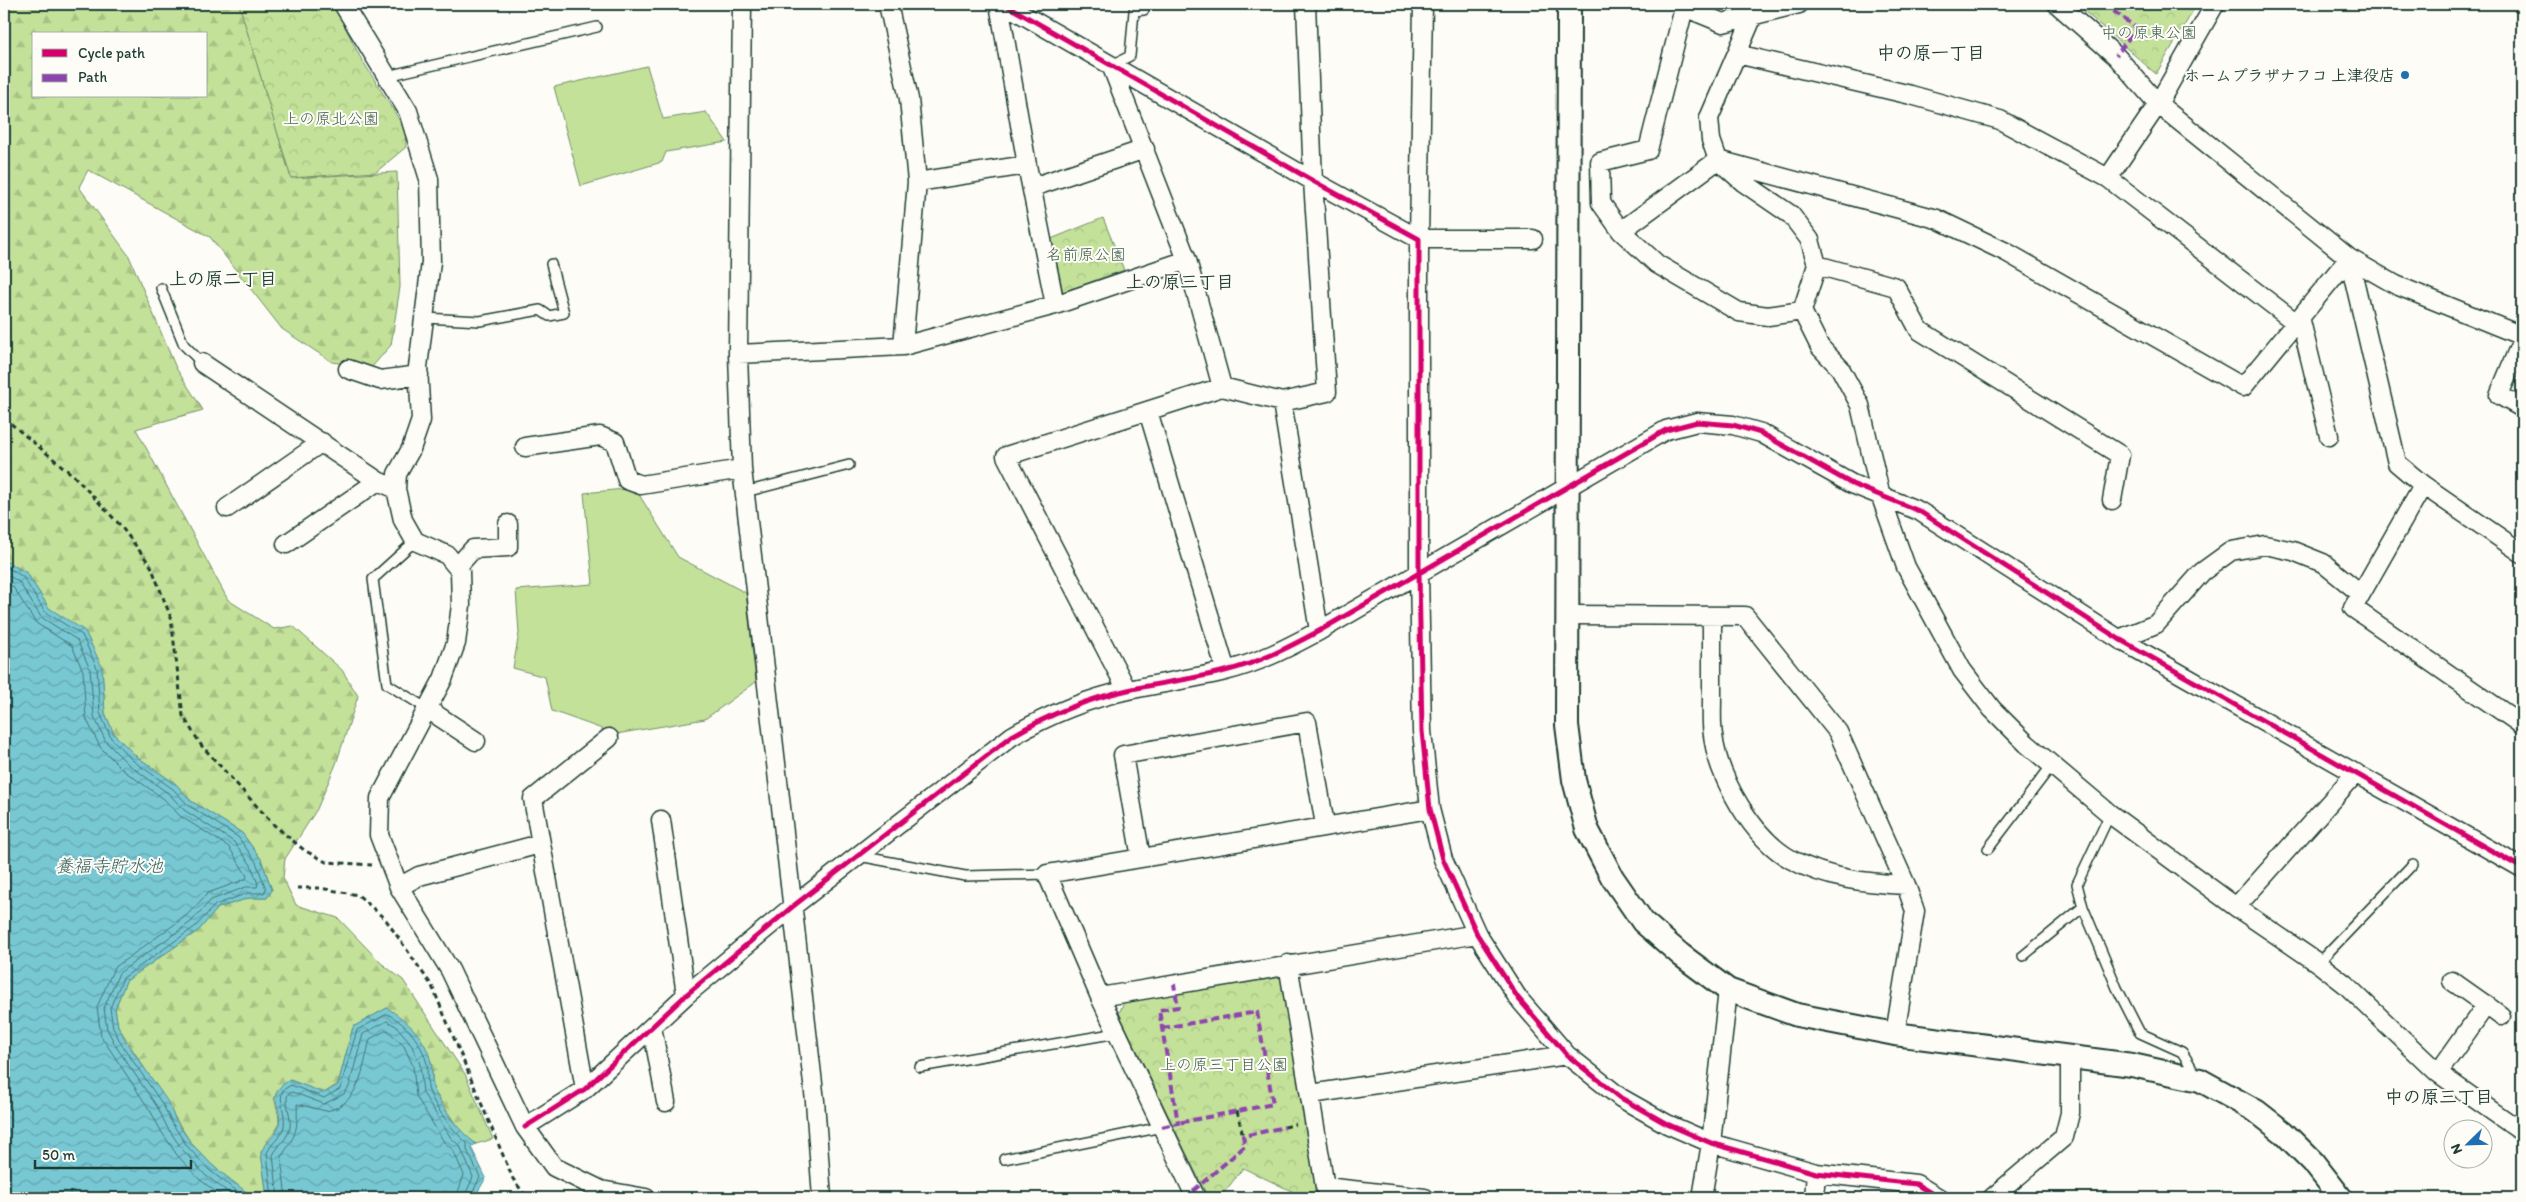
<svg xmlns="http://www.w3.org/2000/svg" width="2526" height="1202" font-family="Itim,'Klee One',sans-serif">
  <style>
    .grass { fill: #c3e199; stroke: #718f66 }
    .forest { fill: url(#forest-firs); stroke: #718f66; fill-rule: evenodd }
    .park { fill: url(#park-crowns); stroke: #718f66 }
    .water { fill: url(#water-waves); stroke: #549094 }
    .lines { fill: none; stroke-linecap: round; stroke-linejoin: round }
    .shore { stroke: #437574; stroke-width: 1 }
    .service-casing { stroke: #1f3d34; stroke-width: 12 }
    .minor-casing { stroke: #1f3d34; stroke-width: 21 }
    .tertiary-casing { stroke: #1f3d34; stroke-width: 26 }
    .path { stroke: #1f3d34; stroke-width: 3; stroke-dasharray: 5 4; stroke-linecap: butt }
    .service { stroke: #fdfcf7; stroke-width: 9 }
    .minor { stroke: #fdfcf7; stroke-width: 18 }
    .tertiary { stroke: #fdfcf7; stroke-width: 22 }
    .quiet { stroke: #8e44ad; stroke-width: 4; stroke-dasharray: 8 4; stroke-linecap: butt }
    .cycleway-casing { stroke: #fdfcf7; stroke-width: 8 }
    .cycleway { stroke: #d6006c; stroke-width: 5 }
    .poi-dot { fill: #1f6fb2; stroke: #fdfcf7; stroke-width: 2 }
    .labels { text-anchor: middle; stroke-width: 4; stroke-linejoin: round; paint-order: stroke }
    .park-label { font-size: 16px; fill: #405e48; stroke: #fdfcf7 }
    .poi-label { font-size: 16px; font-weight: bold; fill: #1f3d34; stroke: #fdfcf7; text-anchor: end }
    .neighbourhood-label { font-size: 18px; font-weight: bold; fill: #1f3d34; stroke: #fdfcf7 }
    .water-label { font-size: 18px; font-style: italic; fill: #35605c; stroke: #fdfcf7 }
  </style>
  <defs>
    <pattern id="forest-firs" width="22" height="20" patternUnits="userSpaceOnUse" patternTransform="scale(1.25)"><rect width="22" height="20" fill="#c3e199"/><path d="M5 1l3.5 6h-7zM16 11l3.5 6h-7z" fill="#a7c284"/></pattern>
    <pattern id="park-crowns" width="20" height="18" patternUnits="userSpaceOnUse" patternTransform="scale(1.25)"><rect width="20" height="18" fill="#c3e199"/><path d="M2 6a3 3 0 1 1 6 0M12 15a3 3 0 1 1 6 0" fill="none" stroke="#a7c284"/></pattern>
    <pattern id="water-waves" width="16" height="10" patternUnits="userSpaceOnUse" patternTransform="scale(1.25)"><rect width="16" height="10" fill="#78c8d4"/><path d="M0 5q4-4 8 0t8 0" fill="none" stroke="#62a4ad"/></pattern>
  </defs>
  <rect width="100%" height="100%" fill="#fdfcf7"/>
  <filter id="ink" filterUnits="userSpaceOnUse"><feTurbulence type="fractalNoise" baseFrequency=".02" numOctaves="2"/><feDisplacementMap in="SourceGraphic" scale="10" xChannelSelector="R" yChannelSelector="G"/><feConvolveMatrix kernelMatrix="1 2 1 2 8 2 1 2 1" color-interpolation-filters="sRGB"/></filter>
  <g filter="url(#ink)">
    <path class="grass" d="M647 66 663 119 706 112 727 142 666 152 662 162 581 186 554 87Z
      M624 489 638 493 678 557 746 593 756 682 705 719 616 734 552 711 545 677 513 668 519 633 516 590 593 584 584 493Z"/>
    <path class="forest" d="M4 4H239L291 178 397 172 400 287 391 345 371 368 332 362 282 329 210 237 88 170 79 187 129 256 176 368 203 410 136 429 228 600 274 629 293 626 342 670 358 696 336 764 317 809 285 859 283 878 296 905 338 918 381 963 403 980 465 1074 493 1139 476 1144 460 1131 433 1089 431 1061 387 1008 353 1027 338 1084 324 1093 290 1080 274 1098C285 1134 276 1124 261 1152L267 1198H254L213 1166 191 1143 118 1026 115 1009 126 981 199 930 218 908 249 898H267L272 890 261 859 242 833 191 801 177 785 136 756 114 734 105 713 102 667 49 608 27 573 4 560ZM34 34H206V96H34Z"/>
    <path class="park" d="M239 4H334L359 55 405 129 406 147 376 172 291 178Z
      M2076 4H2197L2156 74Z
      M1103 218 1124 270 1063 292 1051 239Z
      M1282 977 1320 1198H1306L1243 1168 1220 1198H1208L1119 1013 1124 1002Z"/>
    <path class="water" d="M4 560 27 573 49 608 85 631 102 667 105 713 114 734 136 756 177 785 191 801 242 833 261 859 272 890 267 898H249L218 908 199 930 126 981 115 1009 118 1026 127 1043 168 1102 176 1121 191 1143 213 1166 254 1198H4Z
      M387 1008C407 1020 427 1039 431 1063 433 1071 431 1082 434 1090 443 1110 458 1130 476 1144L471 1147 486 1178 474 1198H267L261 1152C266 1142 277 1135 279 1125 283 1103 263 1095 290 1080L324 1093 338 1085 353 1027Z"/>
    <g class="lines">
      <path class="shore" d="M4 565 23 577 45 612 82 635 97 668 100 713 111 738 132 760 173 789 188 805 238 837 256 862 266 889 264 893H248L215 905 196 926 123 978 110 1008 113 1028 122 1045 163 1105 172 1123 187 1146 209 1170 246 1198
        M4 573 19 582 41 617 77 640 90 669 94 716 106 742 128 764 169 794 184 810 234 842 251 865 258 884 257 887H246L211 900 191 922 119 973 104 1008 107 1029 117 1048 158 1108 167 1127 182 1149 205 1175 236 1198
        M4 581 13 587 36 623 72 646 83 671 86 718 100 747 123 770 164 799 180 816 229 847 247 876 246 879 208 893 186 916 114 968 97 1007 101 1036 151 1112 161 1131 177 1155 199 1179 224 1198
        M272 1198 267 1153C271 1143 282 1137 284 1126 286 1112 278 1102 283 1090L291 1085 324 1098 340 1089 357 1030 387 1014C406 1023 422 1043 427 1064 428 1072 426 1082 429 1091 435 1108 453 1131 467 1143V1150L480 1177 470 1198
        M278 1198 273 1155C278 1145 288 1139 290 1127 292 1116 284 1103 288 1094L292 1092 324 1104 344 1094 349 1087 363 1034 387 1021 396 1026 410 1042 420 1064 423 1093 451 1138 460 1146 473 1177 464 1198
        M286 1198 281 1157C296 1135 298 1131 297 1104L326 1111C360 1105 363 1067 370 1039L387 1030 404 1046 413 1066 416 1096 444 1142 453 1150 464 1175 456 1198"/>
      <defs>
        <path id="service" d="M1112 65 1130 56 1134 11 1144 10
          M387 76 597 27
          M161 288 184 345 202 363
          M425 318 480 321 540 310 549 316 564 313 551 264
          M745 492 849 465
          M415 541 373 579 387 684 426 708
          M2110 814 2077 884 2083 907 2117 988 2140 1033 2182 1052 2197 1076
          M1988 849 2052 765
          M859 856 965 876 1047 874
          M2023 956 2083 907
          M2318 963 2413 864
          M920 1067 1117 1033
          M1004 1159 1162 1127"/>
        <path id="minor" d="M343 4 408 111 429 179 431 262 418 367 421 420 411 449 397 474 396 489 403 520 415 541 447 555 460 571 461 605 456 643 443 679 380 798 379 835 399 887 450 970 525 1127 554 1167 601 1190 646 1198
          M742 4 738 354 742 469 815 1101 822 1198
          M888 4 909 99 917 182 903 346
          M999 4 1027 165 1055 305
          M1004 4 1313 181 1419 239V573L1422 731 1430 809 1443 859 1477 934 1518 998 1567 1055 1621 1098 1667 1124 1711 1143 1816 1173 1916 1184 1939 1198
          M1423 4 1419 239H1533
          M1685 4 1648 150 1600 162 1601 203 1621 231 1657 264 1739 312 1768 316 1802 311
          M1755 4 1753 16 1709 118 1711 140 1718 160 1743 182 1791 215 1810 240 1817 265 1802 311 1820 347 1840 368 1860 405 1881 497 1906 567 1962 670 1992 709 2027 744 2110 814 2236 907 2318 963 2345 984 2438 1073 2522 1132
          M2057 4 2116 56 2158 104 2349 258 2396 285 2522 336
          M1684 7 1723 23 1799 4
          M1737 54 1911 95 2000 120 2108 178 2295 322
          M1111 65 1187 260 1222 387
          M2108 178 2158 104 2215 4
          M917 182 1027 165
          M1033 187 1145 149
          M1621 231 1718 160 1937 219 2006 252 2243 387 2349 258
          M2349 258 2397 463 2423 485 2522 553
          M1817 265 1896 287 1919 330 2120 455 2112 500
          M2300 317 2329 436
          M2522 340 2499 395 2522 408
          M738 354 903 346 1055 305 1187 260
          M202 363 378 481 396 489
          M348 369 380 380 419 375
          M1282 402 1319 631
          M1148 411 1226 671
          M525 447 600 436 615 442 627 480 641 485 742 469
          M2423 485 2353 608 2522 725
          M227 508 322 442
          M286 544 378 481
          M457 567 473 549 508 547V524
          M1568 615 1745 616 1838 732 1906 885 1915 911 1895 1034
          M1712 617C1712 643 1712 670 1712 697 1712 709 1711 723 1713 735 1718 778 1753 839 1792 860 1828 879 1867 883 1906 885
          M2119 639 2156 624 2202 572 2231 551 2265 545 2293 551 2323 563 2360 593
          M1127 690 1006 456 1222 387 1282 402 1327 392 1313 181 1306 4
          M426 708 476 741
          M661 820 686 995
          M1141 858 1123 755 1307 722 1325 825
          M399 887 419 876 540 844
          M2236 907 2356 773
          M1288 964 1325 1187 1425 1198
          M2452 981 2486 1005
          M1100 997 1477 934
          M652 1027 666 1102
          M2438 1073 2486 1005 2501 1016
          M585 1089 533 799 609 738
          M1311 1094 1567 1055
          M525 1127 585 1089 686 995 792 907 1012 736C1048 715 1087 699 1128 690 1160 683 1193 679 1225 671 1259 663 1289 647 1319 631L1666 430 1697 422 1733 425 1761 433 1852 484 1919 511 2119 639 2522 868
          M1196 1198 1100 997 1047 874 1430 809
          M1702 1198 1711 1143 1728 990
          M1814 1198 1816 1173
          M1992 1198 2064 1137 2070 1113V1056"/>
        <path id="tertiary" d="M1569 4 1567 725 1574 780 1587 829 1612 877 1643 922 1681 955 1728 990 1797 1015 1895 1034 2132 1065 2200 1080 2256 1111 2283 1132 2313 1162 2341 1198"/>
      </defs>
      <use href="#service" class="service-casing"/>
      <use href="#minor" class="minor-casing"/>
      <use href="#tertiary" class="tertiary-casing"/>
      <path class="path" d="M4 418 74 476 120 525 151 566 171 618 183 716 201 745 274 825 304 850 326 862 372 865
        M297 888H320L358 895 386 920 432 986 513 1179 527 1198
        M1237 1111 1243 1136
        M1285 1127 1296 1124"/>
      <use href="#service" class="service"/>
      <use href="#minor" class="minor"/>
      <use href="#tertiary" class="tertiary"/>
      <path class="quiet" d="M2104 4 2136 28 2116 56
        M1162 1028 1257 1012 1273 1104 1178 1123
        M1162 1127 1178 1123 1159 1010 1178 1007 1174 984
        M1193 1191 1245 1146 1243 1136 1285 1127"/>
      <defs>
        <path id="cycleway" d="M1004 4 1313 181 1419 239V573L1422 731 1430 809 1443 859 1477 934 1518 998 1567 1055 1621 1098 1667 1124 1711 1143 1816 1173 1916 1184 1939 1198
          M525 1127 585 1089 686 995 792 907 1012 736C1048 715 1087 699 1128 690 1160 683 1193 679 1225 671 1259 663 1289 647 1319 631L1666 430 1697 422 1733 425 1761 433 1852 484 1919 511 2119 639 2522 868"/>
      </defs>
      <use href="#cycleway" class="cycleway-casing"/>
      <use href="#cycleway" class="cycleway"/>
    </g>
  </g>
  <circle class="poi-dot" cx="2405" cy="75" r="5"/>
  <g class="labels">
    <g class="park-label">
      <text x="2149" y="38">中の原東公園</text>
      <text x="331" y="124">上の原北公園</text>
      <text x="1086" y="260">名前原公園</text>
      <text x="1224" y="1070">上の原三丁目公園</text>
    </g>
    <g class="poi-label">
      <text x="2395" y="81">ホームプラザナフコ 上津役店</text>
    </g>
    <g class="neighbourhood-label">
      <text x="1931" y="59">中の原一丁目</text>
      <text x="223" y="285">上の原二丁目</text>
      <text x="1180" y="288">上の原三丁目</text>
      <text x="2439" y="1103">中の原三丁目</text>
    </g>
    <g class="water-label">
      <text x="109" y="872">養福寺貯水池</text>
    </g>
  </g>
  <rect width="2526" height="1202" fill="none" stroke="#fdfcf7" stroke-width="20"/>
  <rect x="10" y="10" width="2506" height="1182" fill="none" stroke="#1f3d34" stroke-width="2" filter="url(#ink)"/>
  <rect x="32" y="32" width="175" height="65" fill="#fdfcf7" stroke="#a4b0a9"/>
  <rect x="42" y="49" width="25" height="8" fill="#d6006c" stroke="#a4b0a9"/>
  <text x="78" y="58" font-size="15" fill="#1f3d34">Cycle path</text>
  <rect x="42" y="74" width="25" height="8" fill="#8e44ad" stroke="#a4b0a9"/>
  <text x="78" y="82" font-size="15" fill="#1f3d34">Path</text>
  <g transform="translate(2468 1144) rotate(247)"><circle r="24" fill="#fdfcf7" stroke="#a4b0a9"/>
  <path d="M0-4L9 19L0 12L-9 19Z" fill="#1f6fb2"/>
  <text y="-8" font-size="14" font-weight="bold" text-anchor="middle" fill="#1f3d34">N</text>
  </g>
  <path d="M35 1160v8h156v-8" fill="none" stroke="#1f3d34" stroke-width="2.5"/>
  <text x="42" y="1160" font-size="15" fill="#1f3d34" stroke="#fdfcf7" stroke-width="4" paint-order="stroke">50 m</text>
</svg>
